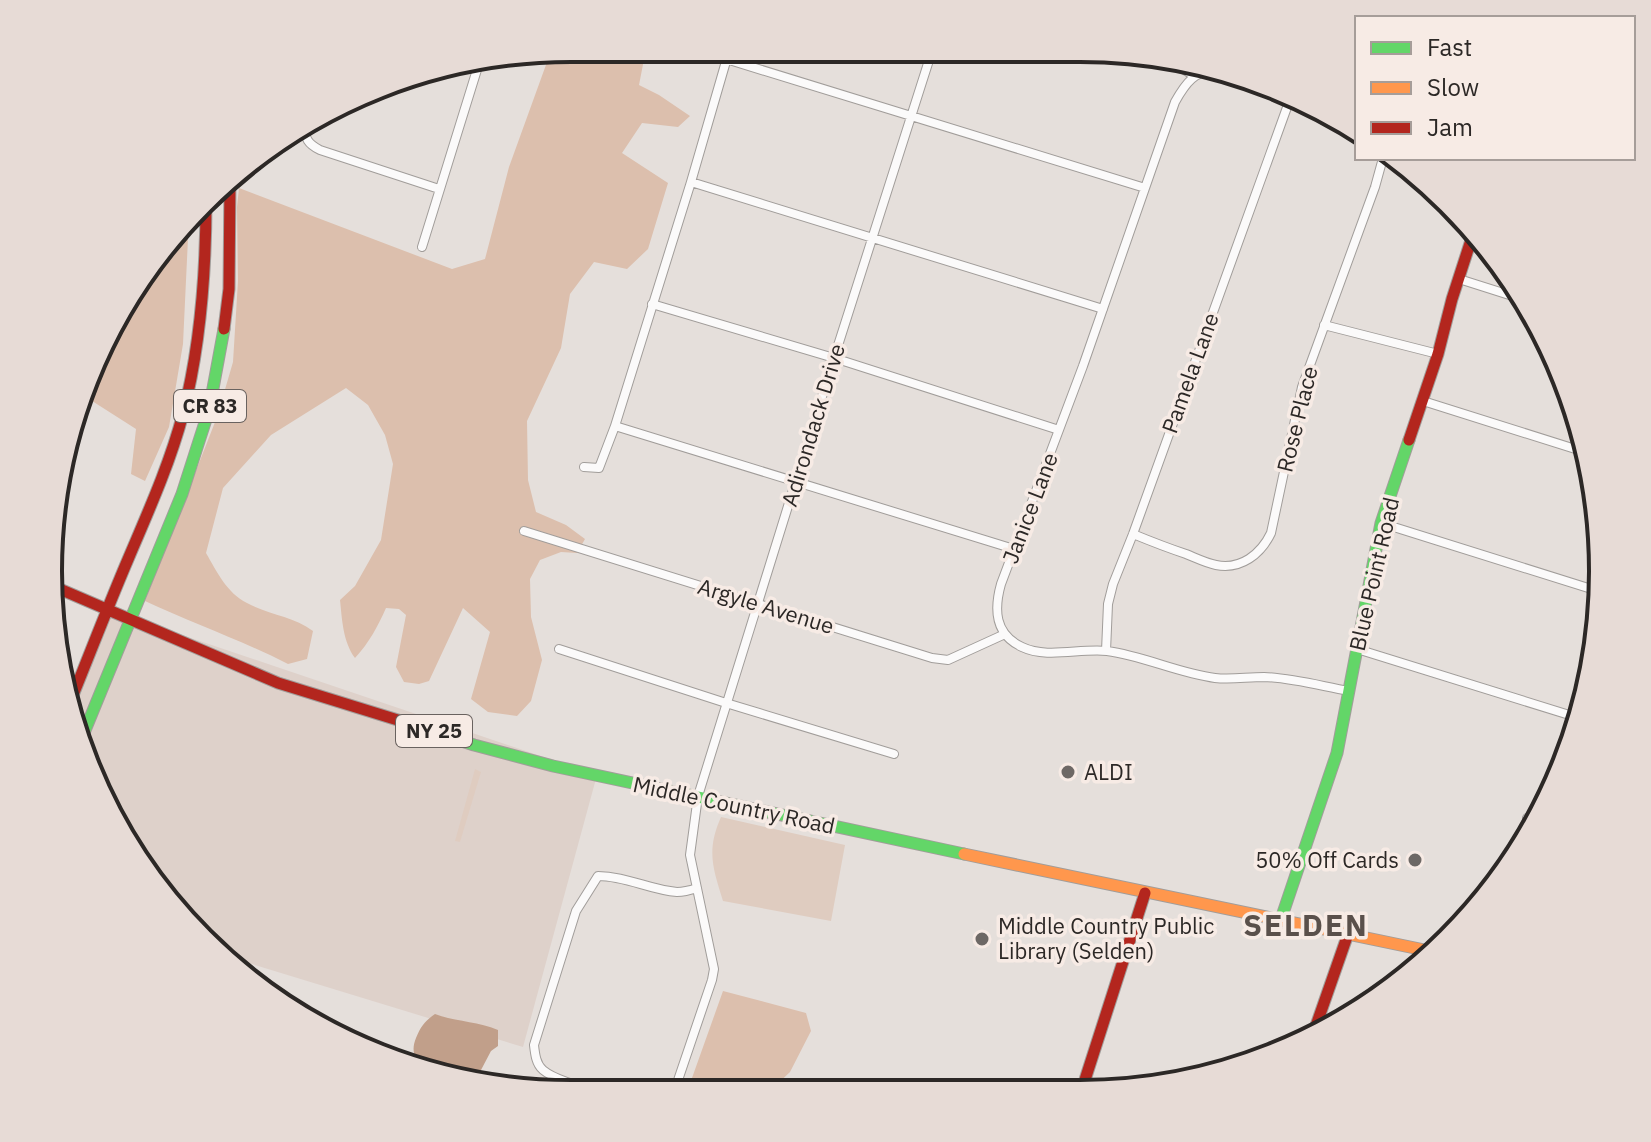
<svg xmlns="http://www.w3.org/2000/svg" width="1651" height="1142" font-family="'IBM Plex Sans',sans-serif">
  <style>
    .built { fill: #ded1ca }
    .green { fill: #dfccc0 }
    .forest { fill: #dcbfad }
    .water { fill: #c19f8a }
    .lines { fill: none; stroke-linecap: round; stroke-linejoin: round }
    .street-casing { stroke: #a19d9a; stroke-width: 10 }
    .fast-casing { stroke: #a19d9a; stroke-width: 13 }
    .slow-casing { stroke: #a19d9a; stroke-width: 13 }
    .jam-casing { stroke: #a19d9a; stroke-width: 13 }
    .street { stroke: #fbfafa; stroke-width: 8 }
    .fast { stroke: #63d668; stroke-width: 11 }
    .slow { stroke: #ff974d; stroke-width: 11 }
    .jam { stroke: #b3261e; stroke-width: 11 }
    .poi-dot { fill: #6d6865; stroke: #f7ebe5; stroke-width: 3 }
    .labels { text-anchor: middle; stroke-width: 7; stroke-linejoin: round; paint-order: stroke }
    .shield { fill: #f7ebe5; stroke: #69625f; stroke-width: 2 }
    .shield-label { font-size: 20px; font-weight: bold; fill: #2c2826 }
    .street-label { font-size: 22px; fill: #2c2826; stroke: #f7ebe5 }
    .poi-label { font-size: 22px; fill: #2c2826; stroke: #f7ebe5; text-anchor: start }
    .district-label { font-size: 30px; font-weight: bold; letter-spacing: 2px; fill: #5a504b; stroke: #f7ebe5 }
    .rim { fill: none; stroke: #2c2826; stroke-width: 4 }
  </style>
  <rect width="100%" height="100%" fill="#e5dfdb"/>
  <path class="built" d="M108 610 597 775 523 1047 216 953 201 940 102 803 69 705Z"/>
  <path class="green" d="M475 769 481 772 460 842 455 841Z
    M721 817 845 845 831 921 723 901C713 868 706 851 721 817Z"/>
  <path class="forest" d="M571 48 646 49 639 85 659 95 690 116 678 127 642 123 622 153 668 183 648 249 627 269 594 262 570 294 561 348 527 421 528 480 536 512 566 525 585 539 577 553 561 552 540 560 530 579 531 617 542 660 531 701 517 716 488 712 471 699 490 632 463 608 429 681 419 684 404 682 396 667 406 615 399 609 386 608C378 626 369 643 355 658 343 642 342 619 340 600L355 586 381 540 393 464 385 435 368 405 346 388 271 435 223 488 206 553C217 572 227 593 247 603 269 615 293 616 313 631L307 659 288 664C241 640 192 623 145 601L217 417 233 362 238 281 237 207 239 188 452 269 485 259 509 167 551 51Z
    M189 217 183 344 169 427 145 481 131 474 136 429 89 399 80 401 88 370 177 227Z
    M723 991 806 1013 811 1031 790 1072 770 1091 687 1092Z"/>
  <path class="water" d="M435 1014C456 1022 477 1021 498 1030V1046L491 1051 481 1070C459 1073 401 1075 416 1038 421 1026 425 1021 435 1014Z"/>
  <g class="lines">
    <defs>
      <path id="street" d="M1151 57 1180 67 1194 76
        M726 59 1145 188
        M1218 71C1195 69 1185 84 1175 102L1083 366 1001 584C994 609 994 634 1022 647 1047 659 1080 648 1107 651 1144 656 1178 673 1215 678 1231 680 1247 677 1264 677 1292 678 1321 686 1349 691
        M304 125C305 139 308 144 320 150L439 189
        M691 182 1103 309
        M422 247 480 60
        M1459 279 1525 300
        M652 304 834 358 1059 430
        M1324 325 1438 354
        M1423 401 1588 453
        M615 426 1014 549
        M584 467 599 468 615 426 691 182 729 51
        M1381 523 1601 592
        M524 531 932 658 948 660 1005 634
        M1133 534C1150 541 1168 548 1186 554 1196 558 1206 563 1216 565 1241 570 1261 554 1271 533L1302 387 1375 187 1383 158
        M559 649 726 703 894 754
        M1357 649 1579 718
        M1106 651 1108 604 1113 584 1133 534 1290 99
        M1527 818 1536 821
        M674 1092 712 980 714 969 690 855 698 796 834 358 931 54
        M606 1093C589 1089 556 1081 543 1070 536 1064 535 1054 534 1045L576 911 598 876C626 876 650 890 677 892 684 892 691 890 697 888"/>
      <path id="fast" d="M401 721 474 745 553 766 964 854
        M81 740 182 494 209 410 224 329
        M1281 919 1337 753 1381 523 1409 440"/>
      <path id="slow" d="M964 854 1434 952"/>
      <path id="jam" d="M224 329 229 289 230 181
        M1409 440 1438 354 1452 299 1474 231
        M55 587 278 683 401 721
        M69 705C89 656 108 606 129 557 149 510 170 463 183 414 201 344 206 273 206 201
        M1311 1040 1348 934
        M1083 1086 1145 893"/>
    </defs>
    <use href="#street" class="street-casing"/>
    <use href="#fast" class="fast-casing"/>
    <use href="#slow" class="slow-casing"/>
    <use href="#jam" class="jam-casing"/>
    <use href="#street" class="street"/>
    <use href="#fast" class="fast"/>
    <use href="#slow" class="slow"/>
    <use href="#jam" class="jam"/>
  </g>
  <g class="poi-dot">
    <circle cx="1068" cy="772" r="8"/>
    <circle cx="1415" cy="860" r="8"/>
    <circle cx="982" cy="939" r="8"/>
  </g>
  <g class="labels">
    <g class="shield">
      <rect x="174" y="390" width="72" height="32" rx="6"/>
      <rect x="396" y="715" width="76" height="32" rx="6"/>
    </g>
    <g class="shield-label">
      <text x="210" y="413">CR 83</text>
      <text x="434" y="738">NY 25</text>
    </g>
    <g class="street-label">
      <text transform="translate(1190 373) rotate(-70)" y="8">Pamela Lane</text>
      <text transform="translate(1297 419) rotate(-76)" y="8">Rose Place</text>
      <text transform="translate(813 425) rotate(-73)" y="8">Adirondack Drive</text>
      <text transform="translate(1030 508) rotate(-69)" y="8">Janice Lane</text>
      <text transform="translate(1374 574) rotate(-77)" y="8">Blue Point Road</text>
      <text transform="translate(766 606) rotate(17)" y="8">Argyle Avenue</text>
      <text transform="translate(734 805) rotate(12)" y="8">Middle Country Road</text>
    </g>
    <g class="poi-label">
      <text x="1084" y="780">ALDI</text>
      <text x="1399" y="868" text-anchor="end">50% Off Cards</text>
      <text x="998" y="934">Middle Country Public<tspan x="998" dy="25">Library (Selden)</tspan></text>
    </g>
    <g class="district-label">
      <text x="1306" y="936">SELDEN</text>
    </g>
  </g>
  <path d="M0 0H1651V1142H0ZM571 62H1080A509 509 0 0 1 1589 571V571A509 509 0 0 1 1080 1080H571A509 509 0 0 1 62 571V571A509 509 0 0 1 571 62Z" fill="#e7dbd6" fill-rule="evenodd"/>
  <path class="rim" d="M571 62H1080A509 509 0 0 1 1589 571V571A509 509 0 0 1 1080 1080H571A509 509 0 0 1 62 571V571A509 509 0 0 1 571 62Z"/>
  <rect x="1355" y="16" width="280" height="144" fill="#f7ebe5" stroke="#a69d99" stroke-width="2"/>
  <rect x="1371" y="42" width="40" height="12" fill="#63d668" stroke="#a69d99" stroke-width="2"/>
  <text x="1427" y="56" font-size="24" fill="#2c2826">Fast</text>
  <rect x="1371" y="82" width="40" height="12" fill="#ff974d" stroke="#a69d99" stroke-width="2"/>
  <text x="1427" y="96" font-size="24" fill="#2c2826">Slow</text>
  <rect x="1371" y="122" width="40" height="12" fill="#b3261e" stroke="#a69d99" stroke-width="2"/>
  <text x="1427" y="136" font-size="24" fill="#2c2826">Jam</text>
</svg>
